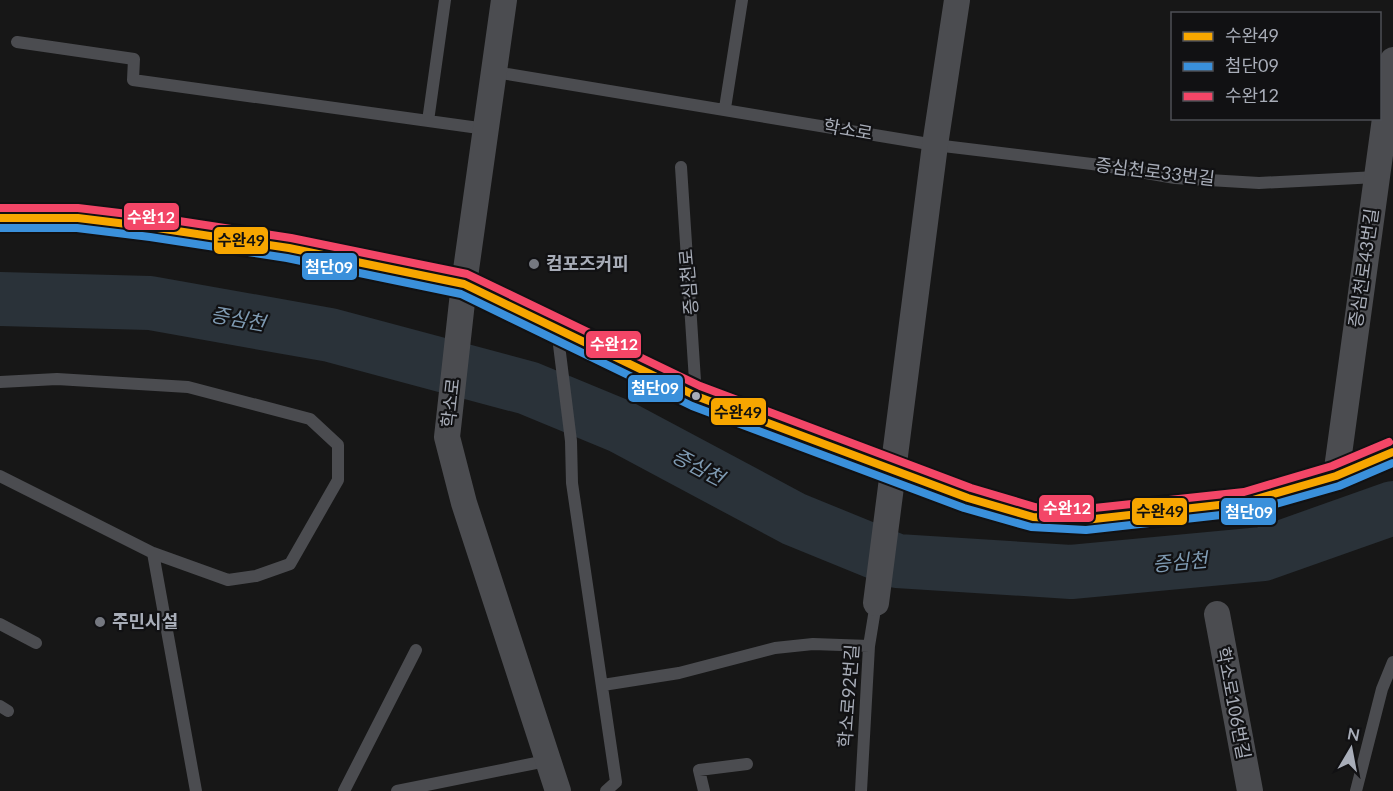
<svg xmlns="http://www.w3.org/2000/svg" width="1393" height="791" font-family="Lato,'Noto Sans KR',sans-serif">
  <style>
    .lines { fill: none; stroke-linecap: round; stroke-linejoin: round }
    .river { stroke: #2a3239; stroke-width: 54 }
    .service { stroke: #4b4c50; stroke-width: 12 }
    .minor { stroke: #4b4c50; stroke-width: 26 }
    .bus-1-casing { stroke: #111113; stroke-width: 12 }
    .bus-2-casing { stroke: #111113; stroke-width: 12 }
    .bus-3-casing { stroke: #111113; stroke-width: 12 }
    .bus-1 { stroke: #f7a600; stroke-width: 8 }
    .bus-2 { stroke: #3a90db; stroke-width: 8 }
    .bus-3 { stroke: #f34667; stroke-width: 8 }
    .poi-dot { fill: #757880; stroke: #111113; stroke-width: 2 }
    .bus-dot { fill: #a8adb8; stroke: #111113; stroke-width: 2 }
    .labels { text-anchor: middle; stroke-width: 4.5; stroke-linejoin: round; paint-order: stroke }
    .street-label { font-size: 18px; fill: #a8adb8; stroke: #111113 }
    .poi-label { font-size: 18px; font-weight: bold; fill: #a8adb8; stroke: #111113; text-anchor: start }
    .water-label { font-size: 20px; font-style: italic; fill: #7f9bb3; stroke: #111113 }
    .line-badge { stroke: #111113; stroke-width: 2 }
    .badge-label { font-size: 16px; text-anchor: middle; font-weight: bold; fill: #fff }
    .pale-badge-label { font-size: 16px; text-anchor: middle; font-weight: bold; fill: #111 }
  </style>
  <rect width="100%" height="100%" fill="#171717"/>
  <g class="lines">
    <path class="river" d="M0 299 150 303 330 335 528 388 620 426 794 519 897 561 1071 572 1263 554 1393 508"/>
    <path class="service" d="M17 42 134 59 133 80 486 129
      M495 72 935 145 1100 165 1175 178 1259 183 1377 177
      M725 108 742 0
      M428 121 445 0
      M681 167 696 396
      M557 329 571 441 572 483 616 782 606 791
      M0 382 57 379 188 387 310 419 338 445V480L290 564 256 576 228 580 153 553 0 476
      M153 553 196 791
      M0 624 36 643
      M603 685 679 673 775 648 813 644 869 646
      M0 706 8 711
      M344 791 416 650
      M397 791 546 761
      M704 791 699 770 747 764
      M861 791 869 646 876 603
      M1356 791 1382 689 1393 662"/>
    <path class="minor" d="M504 0 464 284 447 437 464 503 558 791
      M0 218H78L151 227 289 248 464 284 696 396 968 498 1033 517 1085 520 1191 510 1246 502 1336 476 1393 452
      M1336 476 1393 60
      M876 603 935 145 957 0
      M1217 614 1250 791"/>
    <defs>
      <path id="bus-1" d="M0 218H78L151 227 289 248 464 284 696 396 968 498 1033 517 1085 520 1246 502 1336 476 1393 452"/>
      <path id="bus-2" d="M0 228H77L150 237 287 258 461 294 692 406 964 508 1031 527 1086 530 1248 512 1339 486 1393 463"/>
      <path id="bus-3" d="M0 208H78L153 217 291 238 467 274 700 386 971 488 1035 507 1085 509 1244 492 1332 466 1389 442"/>
    </defs>
    <use href="#bus-1" class="bus-1-casing"/>
    <use href="#bus-2" class="bus-2-casing"/>
    <use href="#bus-3" class="bus-3-casing"/>
    <use href="#bus-1" class="bus-1"/>
    <use href="#bus-2" class="bus-2"/>
    <use href="#bus-3" class="bus-3"/>
  </g>
  <g class="poi-dot">
    <circle cx="534" cy="264" r="6"/>
    <circle cx="100" cy="622" r="6"/>
  </g>
  <circle class="bus-dot" cx="696" cy="396" r="5"/>
  <g class="labels">
    <g class="street-label">
      <text transform="translate(848 130) rotate(10)" y="6">학소로</text>
      <text transform="translate(1155 172) rotate(7)" y="6">증심천로33번길</text>
      <text transform="translate(1364 268) rotate(-82)" y="6">증심천로43번길</text>
      <text transform="translate(689 282) rotate(-95)" y="6">증심천로</text>
      <text transform="translate(451 403) rotate(-84)" y="6">학소로</text>
      <text transform="translate(849 696) rotate(-86)" y="6">학소로92번길</text>
      <text transform="translate(1233 703) rotate(79)" y="6">학소로106번길</text>
    </g>
    <g class="poi-label">
      <text x="546" y="270">컴포즈커피</text>
      <text x="112" y="628">주민시설</text>
    </g>
    <g class="water-label">
      <text transform="translate(238 319) rotate(10)" y="7">증심천</text>
      <text transform="translate(698 467) rotate(28)" y="7">증심천</text>
      <text transform="translate(1180 562) rotate(-5)" y="7">증심천</text>
    </g>
  </g>
  <g class="line-badge">
    <rect x="123" y="202" width="57" height="29" rx="6" fill="#f34667"/>
    <rect x="213" y="226" width="56" height="29" rx="6" fill="#f7a600"/>
    <rect x="301" y="252" width="57" height="29" rx="6" fill="#3a90db"/>
    <rect x="585" y="330" width="57" height="29" rx="6" fill="#f34667"/>
    <rect x="627" y="374" width="57" height="29" rx="6" fill="#3a90db"/>
    <rect x="710" y="397" width="57" height="29" rx="6" fill="#f7a600"/>
    <rect x="1038" y="494" width="57" height="29" rx="6" fill="#f34667"/>
    <rect x="1131" y="497" width="57" height="29" rx="6" fill="#f7a600"/>
    <rect x="1220" y="497" width="57" height="29" rx="6" fill="#3a90db"/>
  </g>
  <g class="badge-label">
    <text x="151" y="223">수완12</text>
    <text x="329" y="273">첨단09</text>
    <text x="614" y="350">수완12</text>
    <text x="655" y="394">첨단09</text>
    <text x="1067" y="514">수완12</text>
    <text x="1249" y="518">첨단09</text>
  </g>
  <g class="pale-badge-label">
    <text x="241" y="246">수완49</text>
    <text x="738" y="418">수완49</text>
    <text x="1160" y="517">수완49</text>
  </g>
  <rect x="1171" y="12" width="210" height="108" fill="#111113" stroke="#4d4f55" stroke-width="1.5"/>
  <rect x="1183" y="32" width="30" height="9" fill="#f7a600" stroke="#4d4f55" stroke-width="1.5"/>
  <text x="1225" y="42" font-size="18" fill="#a8adb8">수완49</text>
  <rect x="1183" y="62" width="30" height="9" fill="#3a90db" stroke="#4d4f55" stroke-width="1.5"/>
  <text x="1225" y="72" font-size="18" fill="#a8adb8">첨단09</text>
  <rect x="1183" y="92" width="30" height="9" fill="#f34667" stroke="#4d4f55" stroke-width="1.5"/>
  <text x="1225" y="102" font-size="18" fill="#a8adb8">수완12</text>
  <g transform="translate(1351 749) rotate(10)" stroke="#111113" stroke-width="4.5" paint-order="stroke">
  <path d="M0-4.5L10 22L0 15L-10 22Z" fill="#a8adb8"/>
  <text y="-9" font-size="16" font-weight="bold" text-anchor="middle" fill="#a8adb8">N</text>
  </g>
</svg>
